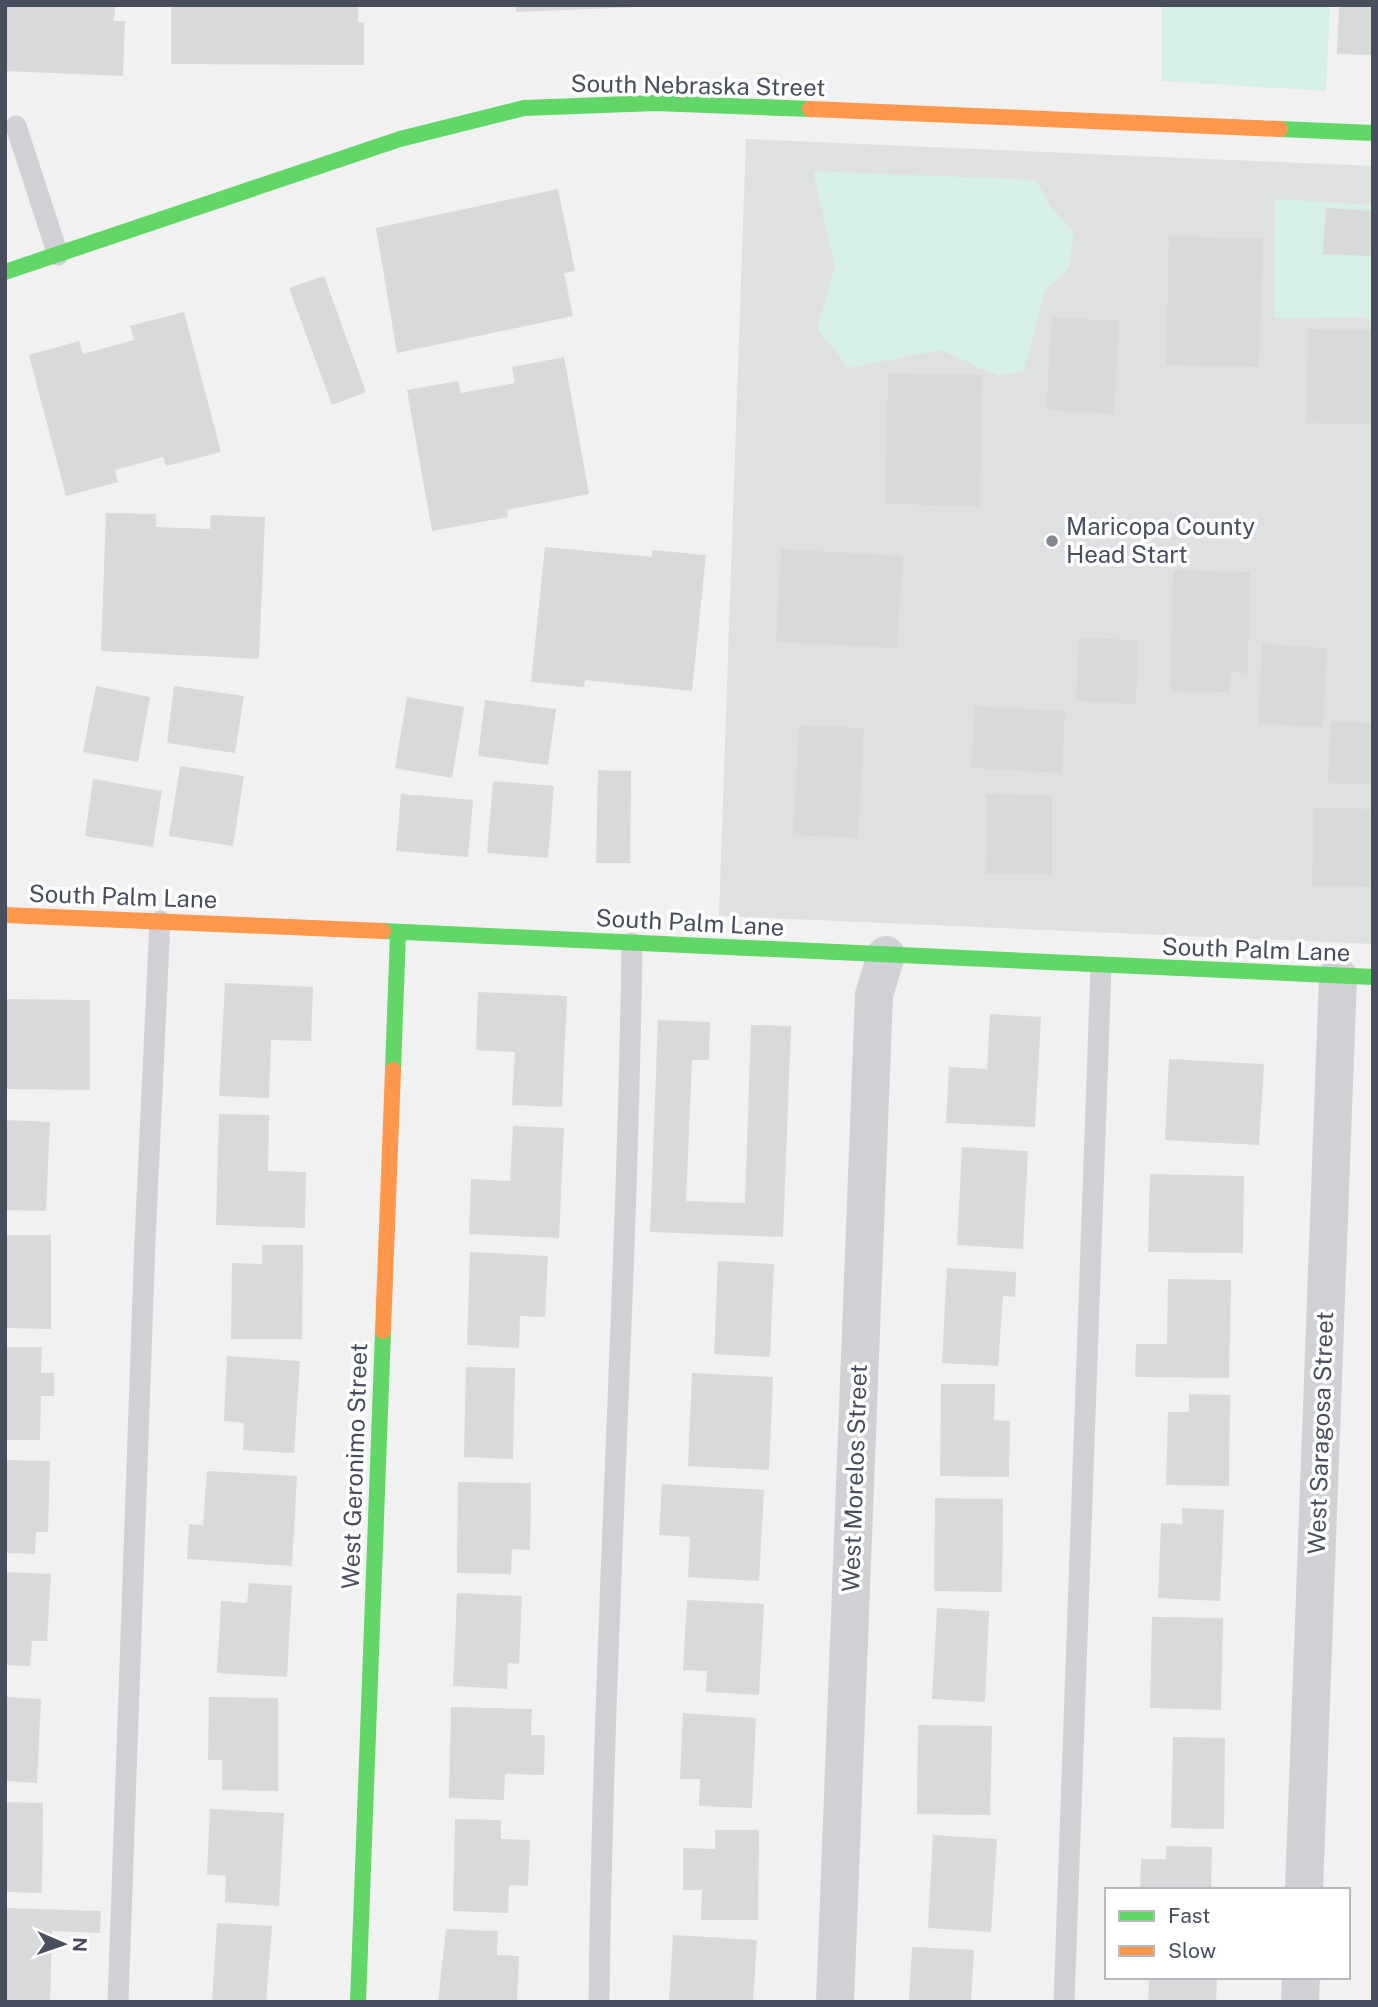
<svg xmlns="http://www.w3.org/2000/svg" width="1378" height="2007" font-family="'Public Sans',sans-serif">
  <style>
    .education { fill: #dfe0e1 }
    .green { fill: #d6efe7 }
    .building { fill: #d8d9db }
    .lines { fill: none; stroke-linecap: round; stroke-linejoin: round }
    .lane { stroke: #cfd1d4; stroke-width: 21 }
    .street { stroke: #cfd1d4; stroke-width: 38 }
    .fast { stroke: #63d668; stroke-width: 16 }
    .slow { stroke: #ff974d; stroke-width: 16 }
    .poi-dot { fill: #838791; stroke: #fff; stroke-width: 2.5 }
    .labels { text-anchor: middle; stroke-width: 7; stroke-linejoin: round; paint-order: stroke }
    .street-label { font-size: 24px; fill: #484e5d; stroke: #fff }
    .poi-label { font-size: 24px; fill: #484e5d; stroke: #fff; text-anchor: start }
  </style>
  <rect width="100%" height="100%" fill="#f1f1f1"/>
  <path class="education" d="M746 139 1373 166V944L719 916Z"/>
  <path class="green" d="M1162 5H1330L1326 91 1162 81Z
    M813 171 1036 180 1050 205 1074 233 1069 268 1045 291 1024 371 999 376 940 350 848 368 817 328 835 267Z
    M1275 199 1373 205V326L1365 317 1274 318Z"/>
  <path class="building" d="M5 5H115L114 21H125L123 76 5 71Z
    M171 5H358V23L364 22V65L171 64Z
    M515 5H640V7L516 12Z
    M1339 5H1373V55L1337 54Z
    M558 189 575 271 564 273 573 316 397 353 376 228Z
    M1326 208 1373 211V256L1323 254Z
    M1169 236 1263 239 1259 367 1166 365Z
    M324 276 366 392 332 405 289 288Z
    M184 312 221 452 166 466 163 457 115 470 118 482 66 496 29 355 79 341 83 354 134 340 130 326Z
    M1052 317 1119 321 1114 414 1046 410Z
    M1308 329 1373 330V424L1306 423Z
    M564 357 589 494 507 510 508 517 432 531 407 390 458 381 461 393 515 383 512 367Z
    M888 373 982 375 980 506 885 504Z
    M106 513 156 514V527L210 529 211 515 265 517 259 659 101 651Z
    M545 547 652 557V550L706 555 692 691 585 680 584 687 531 682Z
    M781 549 903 556 897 648 776 642Z
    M1173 570 1250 572 1248 673 1230 672V692L1170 691Z
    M1079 638 1138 640 1136 704 1076 701Z
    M1262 644 1327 648 1323 727 1258 724Z
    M96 686 150 697 138 762 83 752Z
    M174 686 244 696 235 753 167 743Z
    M407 697 464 707 452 778 395 768Z
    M485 700 556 709 548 765 478 756Z
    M975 706 1065 711 1062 773 971 768Z
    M1331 721 1373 723V785L1328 783Z
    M799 725 864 728 858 838 793 835Z
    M180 766 244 776 233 846 169 836Z
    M598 770 631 771 630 863H596Z
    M93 779 162 791 153 847 85 836Z
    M493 781 554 786 548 858 487 853Z
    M401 794 473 800 468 857 396 851Z
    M987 794 1052 795V874H986Z
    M1314 808 1373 809V887L1312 886Z
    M225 983 313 987 311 1041 271 1040 269 1098 219 1096Z
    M478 992 567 996 562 1107 512 1105 515 1052 476 1050Z
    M5 999 90 1000V1090L5 1089Z
    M990 1014 1041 1017 1035 1127 946 1123 949 1067 987 1069Z
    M658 1020 710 1022 709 1060H692L686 1201 745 1203 751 1025 791 1026 783 1237 650 1232Z
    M1169 1059 1264 1064 1259 1145 1165 1140Z
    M219 1114 269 1115 268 1171 306 1172 305 1228 216 1225Z
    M5 1120 50 1122 46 1211 5 1210Z
    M513 1126 564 1128 559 1238 469 1234 471 1179 510 1181Z
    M962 1147 1028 1151 1023 1249 957 1245Z
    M1150 1174 1244 1176 1243 1253 1148 1252Z
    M5 1235H51V1329L5 1328Z
    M262 1245H303L302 1339H231L232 1263 262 1264Z
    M470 1252 548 1256 545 1317 520 1316 519 1348 467 1345Z
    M718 1261 774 1264 770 1357 714 1354Z
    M947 1268 1016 1272 1015 1297 1003 1296 998 1366 942 1363Z
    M1168 1279 1231 1280 1229 1378 1135 1377 1136 1344H1167Z
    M5 1347H42L41 1373H54V1396H41L40 1440H5Z
    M227 1356 300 1361 294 1453 243 1450 244 1423 224 1421Z
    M466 1367 515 1368 513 1459 464 1457Z
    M692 1373 773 1377 769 1470 688 1466Z
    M941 1384H995L994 1420 1010 1421 1009 1477 940 1476Z
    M1189 1394 1230 1395 1229 1486 1166 1485 1168 1412H1189Z
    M5 1460 50 1461 48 1532H36L35 1554 5 1553Z
    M207 1471 297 1476 292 1566 187 1559 189 1524 203 1525Z
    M458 1482 531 1483 530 1550 512 1549 511 1574 457 1573Z
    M662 1484 764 1490 759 1581 688 1577 690 1537 659 1535Z
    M935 1498 1003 1499 1002 1592 934 1591Z
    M1182 1508 1224 1510 1220 1601 1158 1598 1161 1523 1182 1524Z
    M5 1572 51 1574 47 1641H32L30 1666 5 1665Z
    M249 1583 292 1586 287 1677 217 1673 221 1601 247 1603Z
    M457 1593 522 1596 519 1664 508 1663 507 1689 453 1686Z
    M687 1600 764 1604 759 1695 706 1692 707 1671 683 1670Z
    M937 1608 989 1611 985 1702 932 1699Z
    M1152 1617 1223 1618 1221 1710 1150 1708Z
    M5 1697 41 1699 37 1783 5 1781Z
    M209 1697 278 1698V1791L222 1790V1760H208Z
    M451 1707 532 1709 531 1735H545L544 1775 505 1774 504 1800 449 1798Z
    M683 1713 756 1718 752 1808 699 1806 700 1779H680Z
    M918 1725 992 1726 990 1815 917 1814Z
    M1173 1737 1225 1738 1224 1829 1171 1828Z
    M5 1802 43 1803 42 1893 5 1892Z
    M210 1809 284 1813 279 1906 225 1902 226 1876 207 1874Z
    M455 1819 501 1820V1839L530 1840 528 1886 509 1885 508 1913 453 1911Z
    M715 1830H759L758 1920H701L702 1890H683V1848L715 1849Z
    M933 1835 997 1839 991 1932 928 1928Z
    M1166 1846 1212 1847 1211 1890H1140L1141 1859H1166Z
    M5 1908 101 1911 100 1933 52 1931 50 2002H5Z
    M217 1923 272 1926 266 2002H212Z
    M446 1929 498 1931 497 1955 519 1956 517 2002H438Z
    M673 1935 757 1940 753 2002H669Z
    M912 1947 974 1950 971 2002H909Z
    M1149 1977H1217L1216 2002H1148Z"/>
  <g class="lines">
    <path class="lane" d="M16 126 58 255
      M118 2002 145 1241 160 921
      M599 2002C603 1649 627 1296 632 943
      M1064 2002 1101 967"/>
    <path class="street" d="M1304 1890 1338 976
      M835 2002 874 995 886 955
      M1300 2002 1301 1977"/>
    <path class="fast" d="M1280 129 1373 133
      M5 272 400 139 524 108 656 103 810 109
      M383 931 1373 977
      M393 1070 398 933
      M358 2002 383 1331"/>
    <path class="slow" d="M810 109 1280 129
      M5 915 383 931
      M383 1331 393 1070"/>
  </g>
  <circle class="poi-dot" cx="1052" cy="541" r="7"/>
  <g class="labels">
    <g class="street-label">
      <text transform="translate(698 86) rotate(1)" y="8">South Nebraska Street</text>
      <text transform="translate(123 897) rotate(2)" y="8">South Palm Lane</text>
      <text transform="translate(690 923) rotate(3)" y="8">South Palm Lane</text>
      <text transform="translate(1256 950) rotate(2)" y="8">South Palm Lane</text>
      <text transform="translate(1321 1433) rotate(-88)" y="8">West Saragosa Street</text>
      <text transform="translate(355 1466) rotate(-88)" y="8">West Geronimo Street</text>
      <text transform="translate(855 1478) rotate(-88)" y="8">West Morelos Street</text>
    </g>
    <g class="poi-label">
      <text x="1066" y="535">Maricopa County<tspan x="1066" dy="28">Head Start</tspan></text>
    </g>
  </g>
  <rect width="1378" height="2007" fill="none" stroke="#484e5d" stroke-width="14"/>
  <rect x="1105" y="1888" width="245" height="91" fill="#ffffff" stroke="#b6b8be" stroke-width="2"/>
  <rect x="1119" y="1911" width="35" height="10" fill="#63d668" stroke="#b6b8be" stroke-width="2"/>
  <text x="1168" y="1923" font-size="21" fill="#484e5d">Fast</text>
  <rect x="1119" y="1946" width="35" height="10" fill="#ff974d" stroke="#b6b8be" stroke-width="2"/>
  <text x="1168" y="1958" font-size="21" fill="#484e5d">Slow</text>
  <g transform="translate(63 1944) rotate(92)" stroke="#ffffff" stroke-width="5" paint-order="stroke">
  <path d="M0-5L12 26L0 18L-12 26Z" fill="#484e5d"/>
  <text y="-10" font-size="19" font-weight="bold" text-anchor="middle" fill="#484e5d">N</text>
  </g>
</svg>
